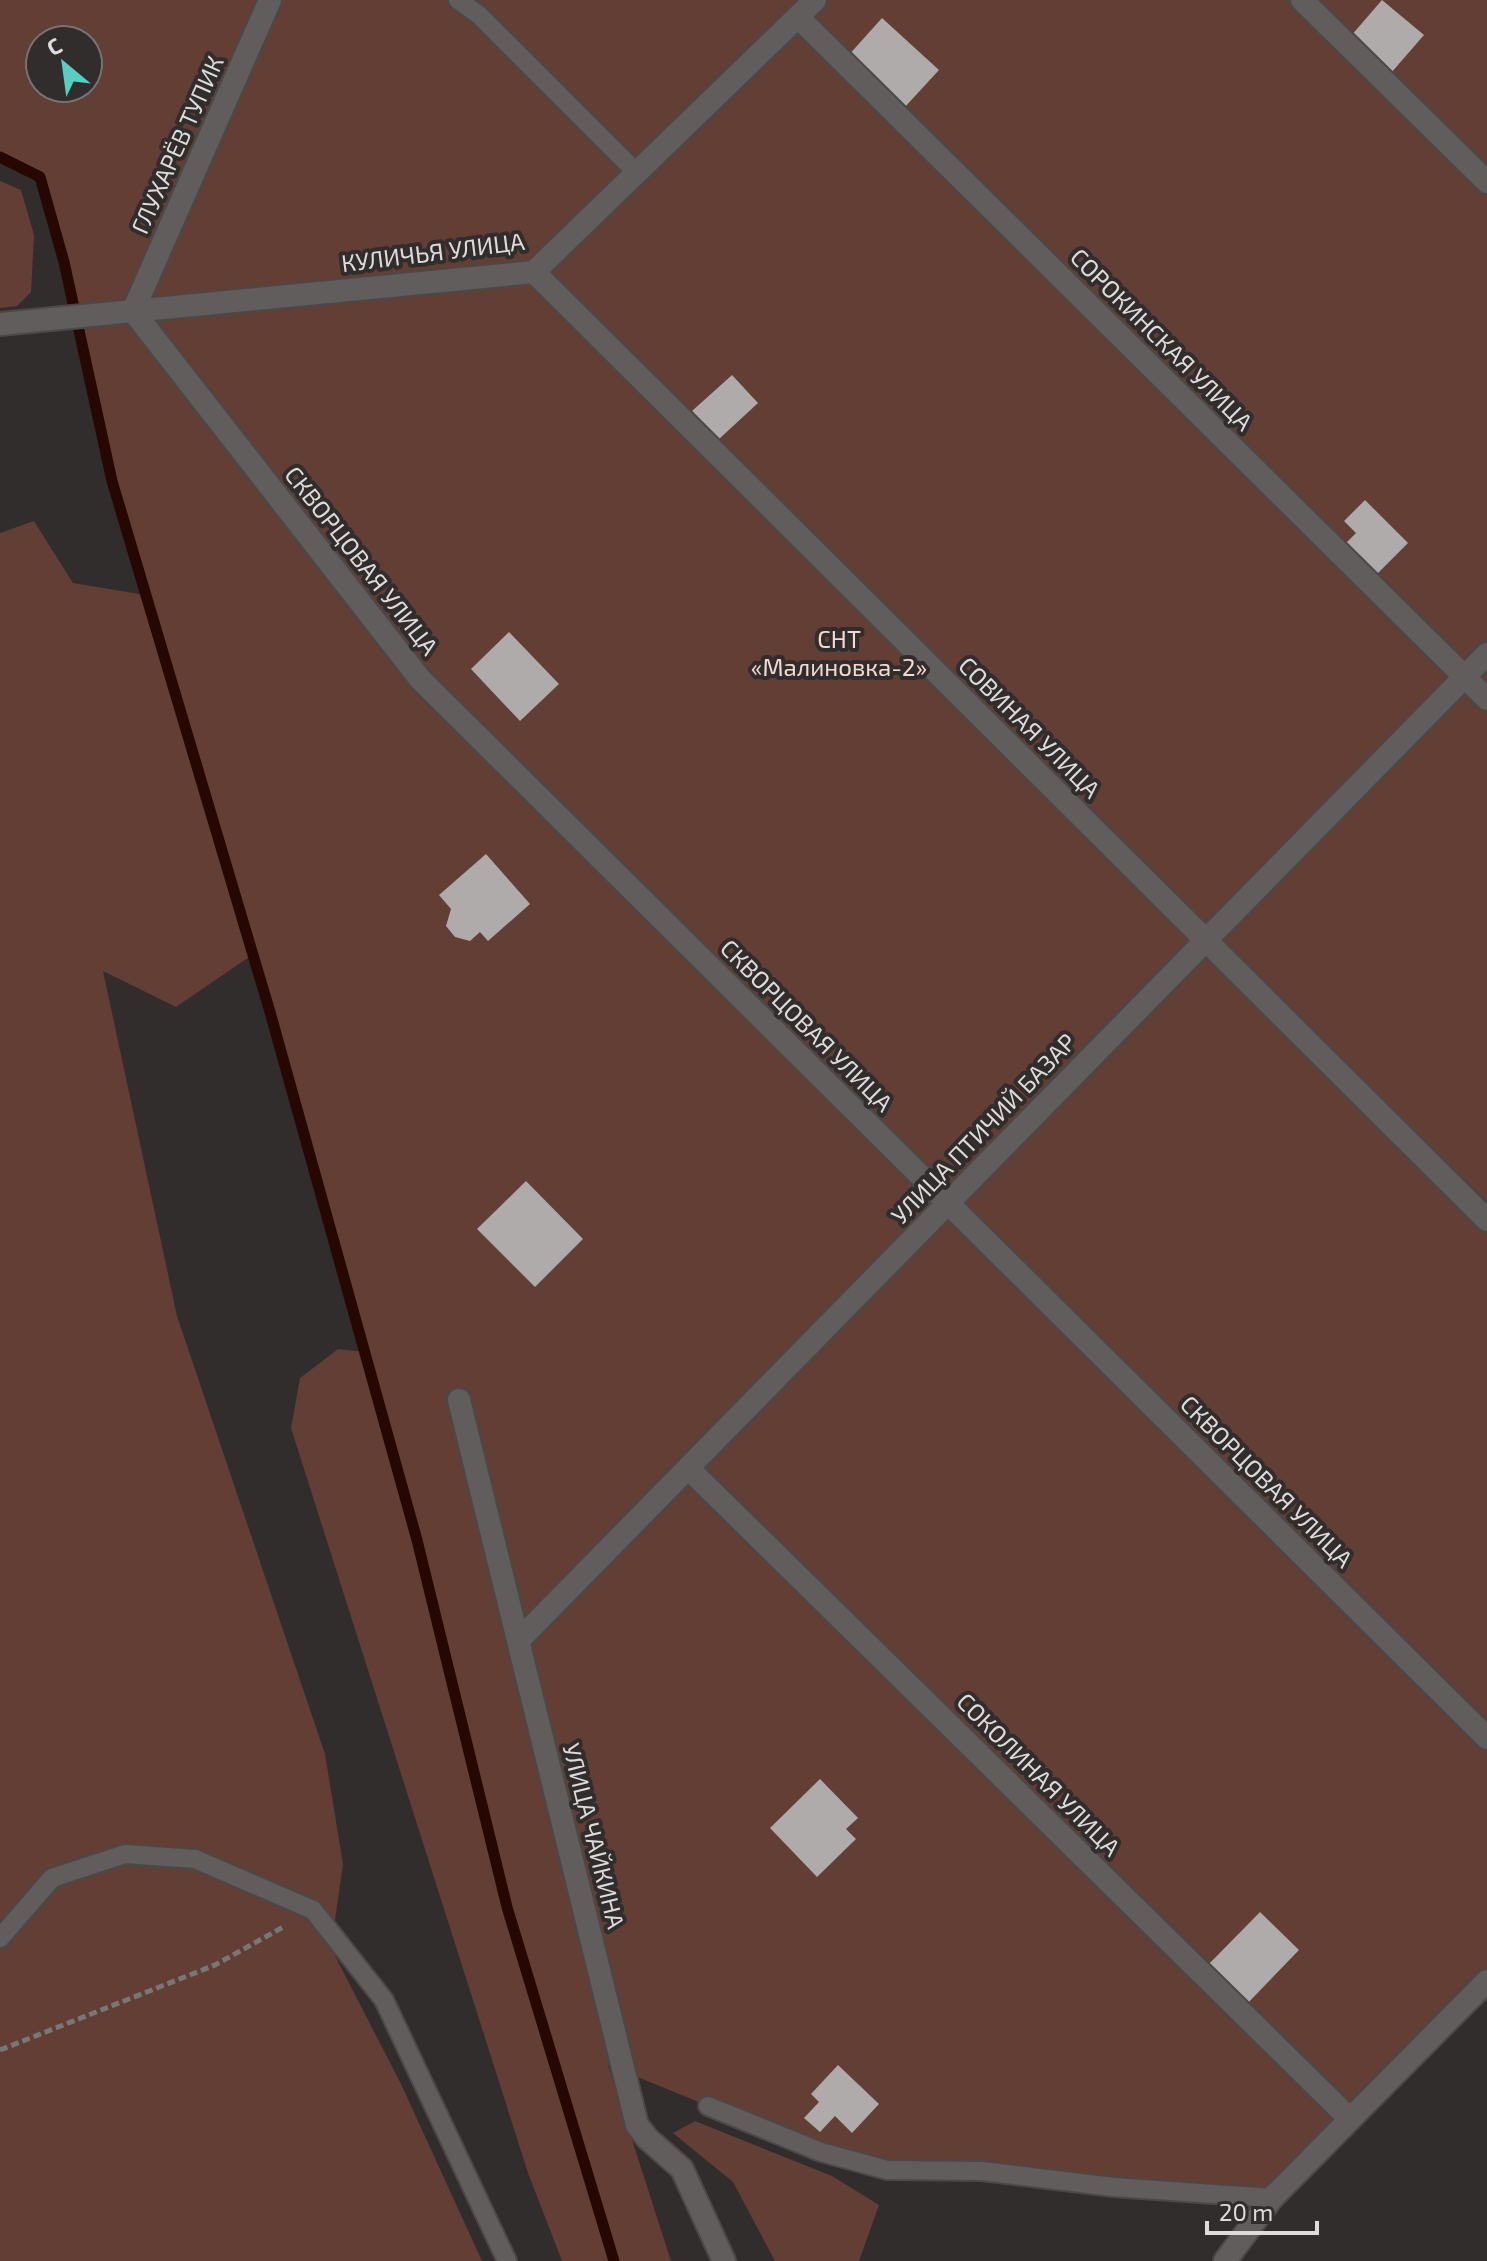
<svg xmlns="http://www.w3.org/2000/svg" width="1487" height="2261" font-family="'Exo 2',sans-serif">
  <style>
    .green { fill: #623e34; fill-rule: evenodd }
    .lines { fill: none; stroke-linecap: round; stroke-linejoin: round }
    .stream { stroke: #270702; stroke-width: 11 }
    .building { fill: #afabaa }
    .service-casing { stroke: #4b4948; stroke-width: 22 }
    .minor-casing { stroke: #4b4948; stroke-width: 26 }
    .path { stroke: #797776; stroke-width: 5; stroke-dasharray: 8 4; stroke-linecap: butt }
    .service { stroke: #615d5c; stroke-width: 18 }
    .minor { stroke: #615d5c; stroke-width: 22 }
    .labels { text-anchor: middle; stroke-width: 8; stroke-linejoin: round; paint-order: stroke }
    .street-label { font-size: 24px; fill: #dedcdb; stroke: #302d2c }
    .park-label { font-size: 24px; fill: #f5d8d0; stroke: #302d2c }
  </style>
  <rect width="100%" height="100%" fill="#302d2c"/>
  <path class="green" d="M0 0H1487V1981L1272 2198 887 2170 760 2127 608 2065 671 2261H562L528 2173 291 1428 300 1378 338 1349 364 1352 252 955 176 1007 103 971 177 1316 325 1754 343 1864 331 1948 401 2084 482 2261H0V533L34 521 73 583 145 595 112 481 64 262 40 177 0 157ZM40 40H88V88H40Z
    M0 181 21 190 34 235 31 292 17 306 0 308Z
    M695 2121 832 2176 879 2205 859 2261H775L733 2182 673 2133Z"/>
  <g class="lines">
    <path class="stream" d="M0 157 40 177 64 262 112 481 270 1012 417 1540 507 1907 614 2261"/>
  </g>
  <path class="building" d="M1382 0 1424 35 1391 73 1350 37Z
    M882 18 939 70 904 108 847 57Z
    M732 375 758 403 718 440 692 411Z
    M1365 500 1408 543 1376 575 1345 544 1356 533 1344 521Z
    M509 632 559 684 520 721 471 669Z
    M486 854 530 904 488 941 480 932 470 941 455 937 446 926 451 909 439 895Z
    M526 1181 583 1239 535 1287 477 1229Z
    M820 1779 858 1818 846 1829 856 1839 817 1877 770 1828Z
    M1260 1912 1299 1950 1245 2006 1206 1967Z
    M838 2065 879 2104 852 2133 835 2116 820 2132 804 2118 819 2102 811 2094Z"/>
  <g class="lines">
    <defs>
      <path id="service" d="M458 0 479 15 637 173
        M0 1938 52 1878 125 1854 195 1859 313 1910 384 2000 507 2261
        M708 2106 821 2152 887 2170 982 2171 1113 2187 1272 2198"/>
      <path id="minor" d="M1302 0 1487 182
        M798 17 1487 699
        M534 272 1487 1220
        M133 311 420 679 1487 1738
        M133 311 270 0
        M0 324 534 272 815 0
        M459 1400 637 2125 647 2138 682 2169 724 2261
        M688 1468 1350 2119
        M518 1641 1487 654
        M1225 2261 1272 2198 1487 1981"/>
    </defs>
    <use href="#service" class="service-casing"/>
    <use href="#minor" class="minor-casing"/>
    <path class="path" d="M0 2050 215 1965 285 1926"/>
    <use href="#service" class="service"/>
    <use href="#minor" class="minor"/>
  </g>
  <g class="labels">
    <g class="street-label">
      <text transform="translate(178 145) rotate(-66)" y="8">ГЛУХАРЁВ ТУПИК</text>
      <text transform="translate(433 253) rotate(-7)" y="8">КУЛИЧЬЯ УЛИЦА</text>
      <text transform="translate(1161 340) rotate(45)" y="8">СОРОКИНСКАЯ УЛИЦА</text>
      <text transform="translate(361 561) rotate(52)" y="8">СКВОРЦОВАЯ УЛИЦА</text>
      <text transform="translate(1029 728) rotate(45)" y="8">СОВИНАЯ УЛИЦА</text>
      <text transform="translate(806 1026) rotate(45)" y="8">СКВОРЦОВАЯ УЛИЦА</text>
      <text transform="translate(984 1129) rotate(-46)" y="8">УЛИЦА ПТИЧИЙ БАЗАР</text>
      <text transform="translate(1266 1482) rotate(45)" y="8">СКВОРЦОВАЯ УЛИЦА</text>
      <text transform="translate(1038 1775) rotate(45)" y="8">СОКОЛИНАЯ УЛИЦА</text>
      <text transform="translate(593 1836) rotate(76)" y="8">УЛИЦА ЧАЙКИНА</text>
    </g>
    <g class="park-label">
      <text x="839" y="648">СНТ<tspan x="839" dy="28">«Малиновка-2»</tspan></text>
    </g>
  </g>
  <g transform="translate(64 64) rotate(331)"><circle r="38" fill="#302d2c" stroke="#767372" stroke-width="2"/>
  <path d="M0-6L14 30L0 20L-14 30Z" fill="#58cec0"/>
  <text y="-12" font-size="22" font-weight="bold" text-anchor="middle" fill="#dedcdb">С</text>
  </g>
  <path d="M1207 2221v12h110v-12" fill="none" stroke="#dedcdb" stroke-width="4"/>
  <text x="1219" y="2221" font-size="24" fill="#dedcdb" stroke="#302d2c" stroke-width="6" paint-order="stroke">20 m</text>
</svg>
